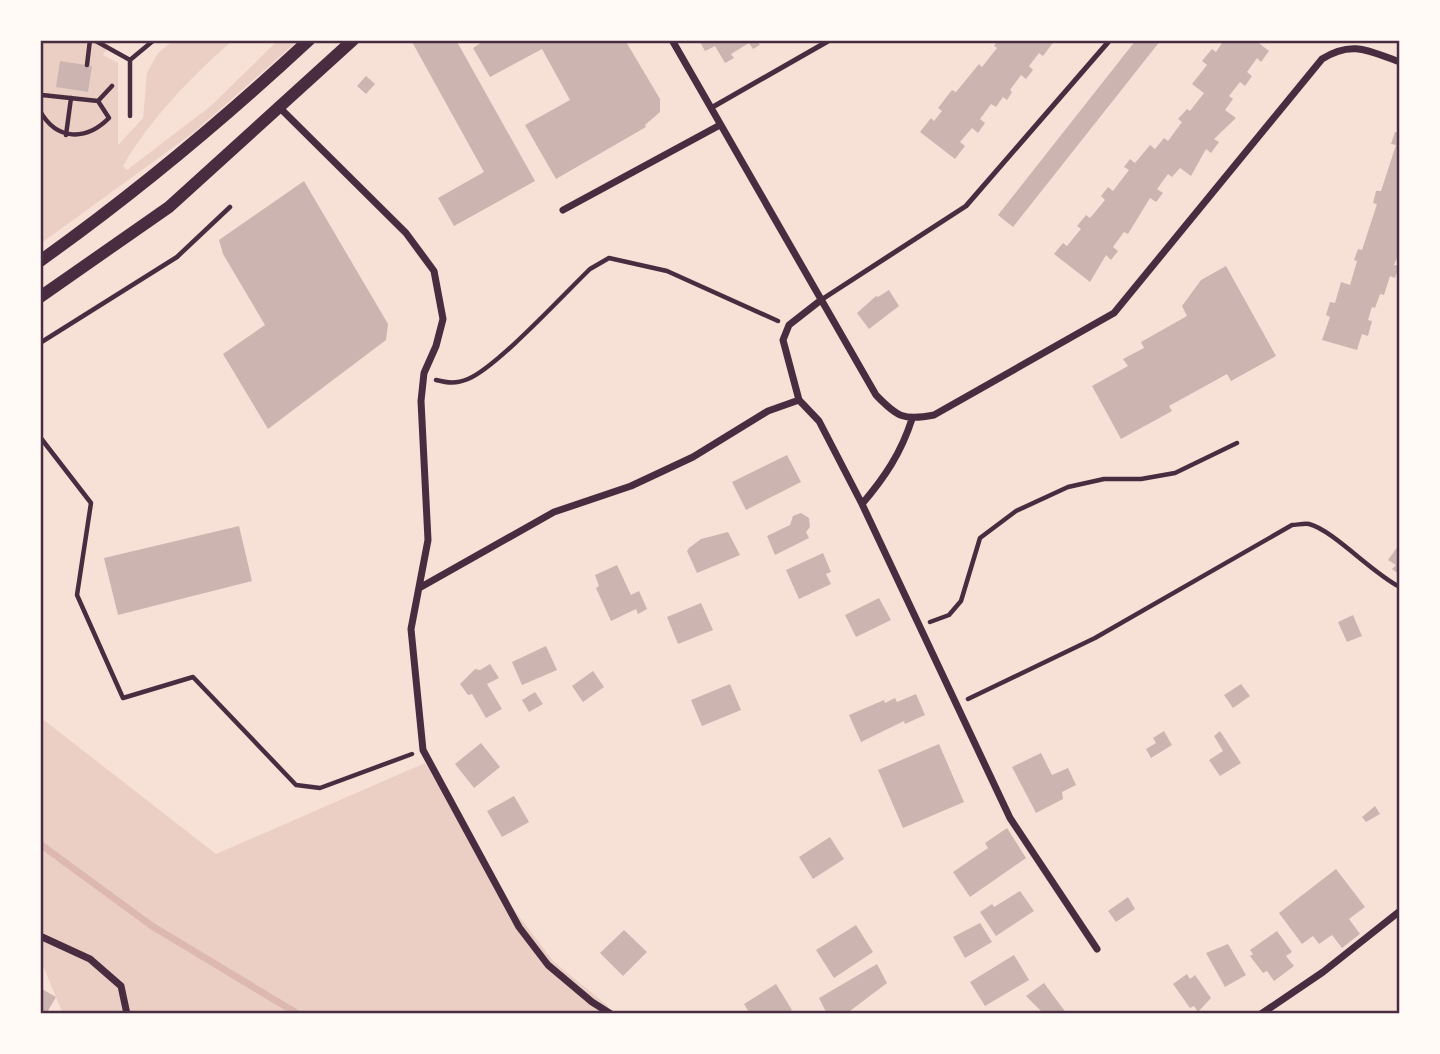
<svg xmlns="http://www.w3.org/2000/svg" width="1440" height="1054" font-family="'Sofia Sans Condensed',sans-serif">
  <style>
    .green { fill: #ebcfc5 }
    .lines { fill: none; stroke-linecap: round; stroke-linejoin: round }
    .stream { stroke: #dcb8b0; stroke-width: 7 }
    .building { fill: #ccb4b1 }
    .path { stroke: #4a2c40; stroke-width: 4.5 }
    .service { stroke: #4a2c40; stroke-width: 5 }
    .minor { stroke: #4a2c40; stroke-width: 7 }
    .tertiary { stroke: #4a2c40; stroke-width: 12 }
    .neatline { fill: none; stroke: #4a2c40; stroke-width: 2.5 }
  </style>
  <rect width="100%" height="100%" fill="#f7e1d7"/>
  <path class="green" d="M40 40 111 41 103 55 118 63V145L143 118 147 73 158 53 174 40H233C191 77 151 118 123 166L127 170 212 105 278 40H299L193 133 40 244Z
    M40 717 216 854 425 763 512 907 554 962 608 1006 606 1014H63L44 968 40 967Z"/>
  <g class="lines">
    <path class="stream" d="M40 844 152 926 298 1014"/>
  </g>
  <path class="building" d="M411 40H456L535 181 454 226 438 198 484 172Z
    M485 40H625L660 99V112L645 125 646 127 556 179 525 125 570 100 542 49 490 77 473 48Z
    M699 40H757L760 45 753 49 749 43 731 54 734 58 725 63 715 46 705 51Z
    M998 40H1055L1043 56 1039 53 1029 66 1033 70 1026 79 1021 75 1010 90 1012 92 1007 100 1003 97 996 107 991 104 980 119 985 123 978 133 972 128 960 142 965 146 955 159 920 132 931 118 934 121 942 111 938 108 952 90 956 92 979 64 982 67 997 48 994 46Z
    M1136 40H1161L1013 227 998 215Z
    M1224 40H1255L1269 51 1261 62 1257 58 1247 72 1252 76 1245 86 1240 82 1229 96 1233 99 1225 110 1236 118 1214 139 1219 142 1211 153 1206 149 1191 176 1180 168 1172 177 1168 174 1157 189 1163 193 1156 202 1150 198 1128 234 1124 232 1113 247 1118 251 1111 260 1106 255 1090 282 1054 254 1063 243 1067 246 1081 229 1077 226 1086 215 1090 218 1105 200 1101 196 1108 187 1113 191 1129 170 1124 167 1130 159 1135 163 1150 145 1155 149 1164 138 1168 141 1182 122 1178 119 1187 109 1190 111 1204 93 1192 84 1207 65 1202 61 1212 49 1216 52Z
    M60 61 92 66 88 92 56 87Z
    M366 76 375 84 366 94 357 86Z
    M1395 132 1400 133V250L1394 265 1399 266 1395 278 1390 276 1384 295 1380 294 1375 308 1372 307 1368 320 1372 321 1368 336 1362 334 1357 350 1322 340 1330 317 1326 315 1330 302 1335 303 1341 282 1350 285 1357 261 1354 260 1358 249 1362 250 1377 204 1373 203 1376 191H1381L1396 145 1391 144Z
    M304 181 388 324 386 340 268 429 223 354 265 325 223 254 219 240Z
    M1226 266 1276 356 1231 381 1227 374 1169 406 1172 411 1121 439 1092 386 1128 366 1123 359 1144 348 1141 342 1187 316 1182 306 1201 280Z
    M889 290 899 306 869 329 857 313 876 296 878 297Z
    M787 455 801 482 746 510 732 482Z
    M801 513 809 518 810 527 806 532 809 538 775 555 767 536 790 525 793 516Z
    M239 526 252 581 118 615 104 558Z
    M728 532 740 555 697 573 687 551 689 548 701 539Z
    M1398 546 1400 547V575L1392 569 1396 565 1388 560Z
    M823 553 831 572 826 574 831 584 799 599 786 570Z
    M617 565 631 595 639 591 647 609 638 614 636 609 611 621 596 588 599 586 595 575Z
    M879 598 891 620 856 637 845 615Z
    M701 603 713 630 678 644 667 617Z
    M1353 615 1362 636 1347 642 1338 622Z
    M546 646 557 670 522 685 512 662Z
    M490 664 499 678 487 684 502 709 486 718 472 694 468 695 460 684 475 669 480 670Z
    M593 671 604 687 583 702 572 686Z
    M730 684 741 710 702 726 691 700Z
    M1241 684 1250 696 1233 708 1224 695Z
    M535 692 543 704 529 712 522 700Z
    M916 694 925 715 905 724 904 721 861 742 849 715 884 700 885 703 895 698 897 702Z
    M1164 731 1172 745 1151 758 1146 749 1156 743 1153 738Z
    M1220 731 1241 763 1220 776 1209 760 1223 751 1214 736Z
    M481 743 500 767 474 788 455 764Z
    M939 744 964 802 903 828 878 770Z
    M1041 753 1052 775 1068 768 1076 785 1062 792 1063 799 1036 813 1012 767Z
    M514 796 529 822 502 837 487 811Z
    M1375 806 1380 814 1366 822 1362 817Z
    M1007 828 1026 858 970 897 953 872 988 848 985 843Z
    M830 837 844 859 813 879 799 857Z
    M1336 869 1365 907 1349 919 1360 934 1342 948 1332 935 1319 944 1313 936 1302 944 1279 913Z
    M1020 891 1034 911 996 936 980 912 992 904 994 907Z
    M1128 897 1135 909 1116 922 1108 911Z
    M980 923 992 942 965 958 953 937Z
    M856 925 873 952 834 978 816 950Z
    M624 930 647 952 623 976 600 953Z
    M1277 931 1292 952 1286 956 1294 966 1274 981 1267 971 1263 973 1250 956 1253 954 1250 950Z
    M1228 944 1246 975 1225 987 1206 953Z
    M1014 955 1029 980 985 1006 970 982Z
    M877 964 887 983 846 1014H827L819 998Z
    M1187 974 1190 979 1195 975 1211 998 1198 1012 1194 1006 1190 1008 1173 984Z
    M1044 983 1067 1014H1044L1026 996Z
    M776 984 792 1010 786 1014H750L744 1004Z
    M40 988 56 997 46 1014H40Z"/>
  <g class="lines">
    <path class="path" d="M94 40 130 60
      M87 65 90 40
      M40 88V99
      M42 95 98 101
      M40 111C57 141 86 141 109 118L98 101 112 86
      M130 116V60L154 40
      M66 135 71 98
      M40 343 177 257 230 207
      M436 380C448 383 456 384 468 379 496 368 564 294 590 269L609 258 667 271 778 321
      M40 437 91 503 77 595 123 698 193 677 296 785 320 788 412 754
      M930 622 949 615 961 601 980 538 1016 511 1068 487 1104 479H1141L1175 473 1237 443
      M968 699 1095 638 1292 525C1297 525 1304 523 1309 524 1333 530 1373 574 1400 587"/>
    <path class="service" d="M711 108 830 40
      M821 300 966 206 1110 40"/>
    <path class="minor" d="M672 40 876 395C897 417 904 421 934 415L1114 313 1322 59C1352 40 1369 51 1400 62
      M281 109 406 233 434 271 443 319 436 346 424 373 421 401 428 540 411 629 423 750 519 927 548 965 592 1002 611 1014
      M563 210 720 125
      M799 400 783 340 789 325 821 300
      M862 504C885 477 901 453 912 419
      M421 587 554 512 631 486 693 457 768 411 799 400 819 421 862 504 1010 818 1097 949
      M40 936 90 959 121 986 127 1014
      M1261 1014 1323 972 1400 911"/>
    <path class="tertiary" d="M40 261C134 194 225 118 309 40
      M40 297 169 207 353 40"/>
  </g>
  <rect width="1440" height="1054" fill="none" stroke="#fffaf5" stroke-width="84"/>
  <rect x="42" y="42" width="1356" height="970" class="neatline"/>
</svg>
